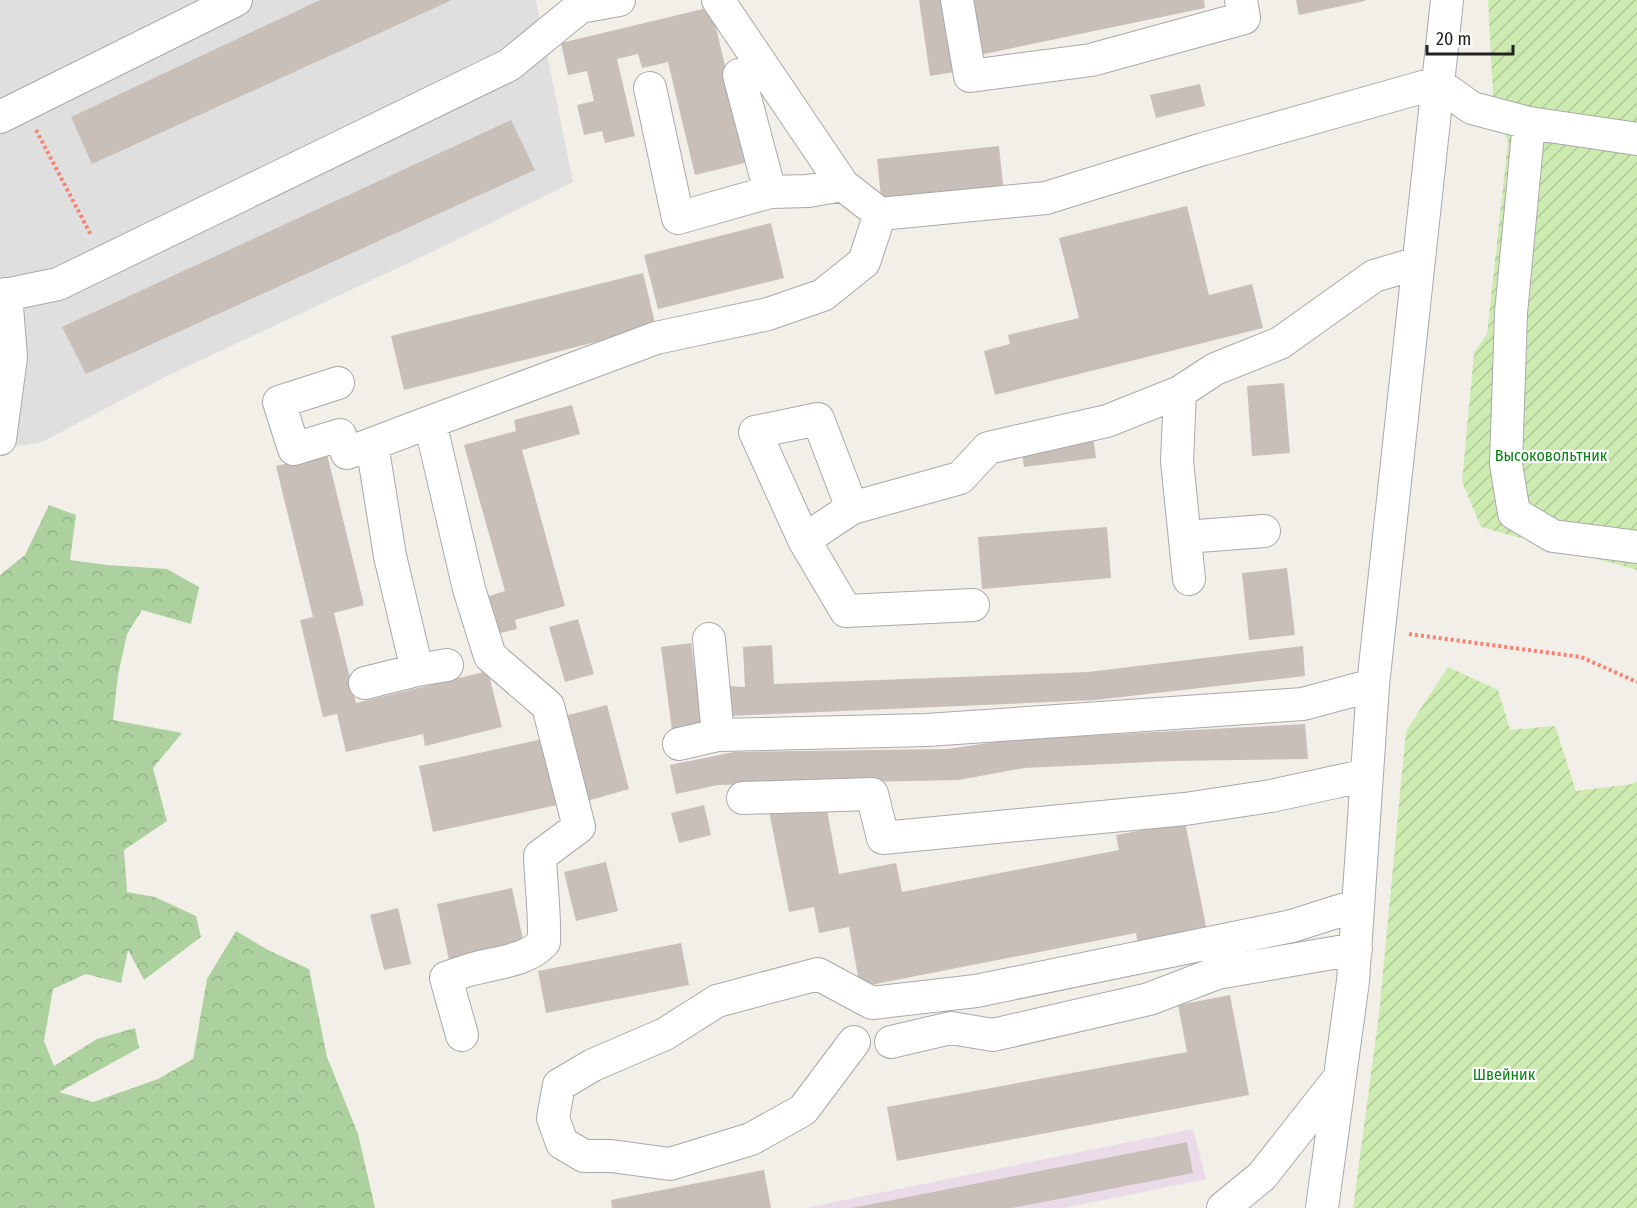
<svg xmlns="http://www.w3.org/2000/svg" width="1637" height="1208" font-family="'Fira Sans Condensed',sans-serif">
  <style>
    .residential { fill: #e0dfdf }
    .industrial { fill: #ebdbe8 }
    .forest { fill: url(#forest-crowns) }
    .garden { fill: url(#garden-furrows) }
    .building { fill: #c7bfb8 }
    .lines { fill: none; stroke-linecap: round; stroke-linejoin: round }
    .minor-casing { stroke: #a9a9a9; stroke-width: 34 }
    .path { stroke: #fa8072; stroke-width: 4; stroke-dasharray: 3 3; stroke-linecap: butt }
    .minor { stroke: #fff; stroke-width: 32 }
    .labels { text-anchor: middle; stroke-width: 4.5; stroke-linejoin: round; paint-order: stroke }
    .park-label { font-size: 16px; fill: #0c8416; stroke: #fff }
  </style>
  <defs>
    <pattern id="forest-crowns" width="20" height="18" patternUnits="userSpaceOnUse" patternTransform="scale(1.5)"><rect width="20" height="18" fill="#add19e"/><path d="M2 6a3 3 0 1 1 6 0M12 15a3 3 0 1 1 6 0" fill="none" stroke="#95b388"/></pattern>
    <pattern id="garden-furrows" width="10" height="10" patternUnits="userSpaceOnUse" patternTransform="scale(1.5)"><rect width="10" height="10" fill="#cdebb0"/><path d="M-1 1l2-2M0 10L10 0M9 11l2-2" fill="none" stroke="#b0c997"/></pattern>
  </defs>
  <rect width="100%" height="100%" fill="#f2efe9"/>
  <path class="residential" d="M0 0H536L573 182 432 252 167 376 42 442 0 449Z"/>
  <path class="industrial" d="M1193 1129 1206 1179 1064 1208H805Z"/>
  <path class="forest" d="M49 505 76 515 70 560 107 565 167 569 199 587 191 624 142 610 127 634 118 675 113 720 182 733 153 768 167 821 124 850 127 892 155 897 196 916 201 937 144 980 128 950 121 983 86 974 53 989 44 1041 54 1066 97 1039 135 1028 139 1048 59 1092 93 1102 158 1079 193 1059 207 979 236 931 268 950 309 969 327 1057 358 1134 375 1208H0V575L25 555Z"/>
  <path class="garden" d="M1488 0H1637V570L1481 527 1462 482 1474 353 1487 334 1508 141 1494 114Z
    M1448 667 1498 690 1510 730 1555 726 1576 791 1632 784 1637 781V1208H1353L1379 1014 1406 731Z"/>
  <path class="building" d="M320 0H452L92 164 71 117Z
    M919 0H943L954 72 930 76Z
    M967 0H1204L1205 8 979 55Z
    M1296 0H1365V1L1299 15Z
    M711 7 748 162 695 175 668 62 642 68 638 54 617 59 635 136 605 143 602 131 584 135 577 105 594 101 587 71 568 75 561 43Z
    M1200 84 1205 106 1156 118 1150 95Z
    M511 120 535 170 86 374 62 327Z
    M999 146 1004 194 882 207 877 159Z
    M1187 206 1209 295 1252 284 1263 328 995 395 984 351 1010 344 1008 335 1079 318 1059 238Z
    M771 223 784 278 658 309 644 255Z
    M643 273 656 327 404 390 391 336Z
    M1284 383 1290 453 1252 456 1247 386Z
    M572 405 580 434 522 450 565 606 515 620 517 629 496 634 486 597 505 591 464 445 516 431 514 420Z
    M1093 436 1096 458 1024 467 1021 446Z
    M327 454 364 605 334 613 356 703 488 671 502 727 425 746 423 734 346 752 337 714 323 717 300 620 313 617 276 466Z
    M1107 527 1111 578 982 589 978 537Z
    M1287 568 1295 635 1249 640 1242 573Z
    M578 619 594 674 565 682 549 627Z
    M691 643 703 726 672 730 661 647Z
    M772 645 774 684 1088 672 1303 646 1305 676 1095 700 730 716 727 686 745 687 743 647Z
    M607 705 629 789 587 801 565 716Z
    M1305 724 1308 759 1171 761 1024 768 959 780 718 785 676 794 670 765 734 752 948 749 1008 740Z
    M543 739 557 805 433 832 419 766Z
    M825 800 839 874 896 863 902 892 1119 850 1116 835 1185 822 1207 931 1138 945 1136 933 860 987 849 927 819 933 814 907 789 912 769 811Z
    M704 805 711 835 679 843 671 813Z
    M606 862 618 911 576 921 564 872Z
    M512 888 524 944 449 960 437 904Z
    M398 908 411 964 384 970 370 915Z
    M681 943 689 985 546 1013 538 971Z
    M1230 995 1249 1095 897 1161 887 1107 1187 1052 1178 1005Z
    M1187 1142 1193 1173 1012 1208H852Z
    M764 1170 771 1208H612L611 1200Z"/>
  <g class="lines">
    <defs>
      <path id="minor" d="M718 0 843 185 880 214 1046 198 1203 149 1437 83 1472 108 1529 123 1637 139
        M957 0 970 76 1091 60 1244 18 1241 0
        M739 75 770 192
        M650 88 678 218 770 192 808 191 843 185
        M0 117 236 0
        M1529 123 1511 313 1506 464 1514 513 1553 536 1637 547
        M0 296 58 284 509 65 580 7 619 0
        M338 383 279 402 294 449 340 435 347 453 372 444
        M0 439 11 357 6 294
        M852 508 818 419 755 432 804 540 846 611 973 605
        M1185 537 1264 531
        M804 540 852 508 960 478 988 448 1107 421 1180 392
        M1189 579 1177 461 1180 392 1215 369 1280 343 1374 276 1418 263
        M709 639 718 735
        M417 670 390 556 372 444 430 422
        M365 683 417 670 447 665
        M679 744 718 735 927 730 1303 704 1373 685
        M743 798 872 794 883 838 1185 809 1271 796 1367 775
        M462 1035 446 978C455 975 464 971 473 969 498 962 527 961 544 942 545 913 541 885 540 856L579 827 548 706 490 656 469 589 430 422 656 338 768 314 823 295 864 262 880 214
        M854 1042 803 1110 751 1139 670 1164 611 1156H584L562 1143 553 1118 559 1085 593 1065 665 1034 717 1001 818 974 872 1003 976 991 1292 926 1358 905
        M891 1042 951 1028 993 1035 1149 999 1217 973 1356 949
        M1223 1208 1262 1176 1340 1077
        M1322 1208 1353 981 1373 685 1447 0"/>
    </defs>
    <use href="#minor" class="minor-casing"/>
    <path class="path" d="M36 130 91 235
      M1409 634 1581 657 1637 682"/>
    <use href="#minor" class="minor"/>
  </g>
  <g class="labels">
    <g class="park-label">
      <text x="1551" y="461">Высоковольтник</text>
      <text x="1504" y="1080">Швейник</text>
    </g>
  </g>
  <path d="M1427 45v9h86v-9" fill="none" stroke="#222222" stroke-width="3"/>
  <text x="1436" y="45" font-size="18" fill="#222222" stroke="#ffffff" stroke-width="4.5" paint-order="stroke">20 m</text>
</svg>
